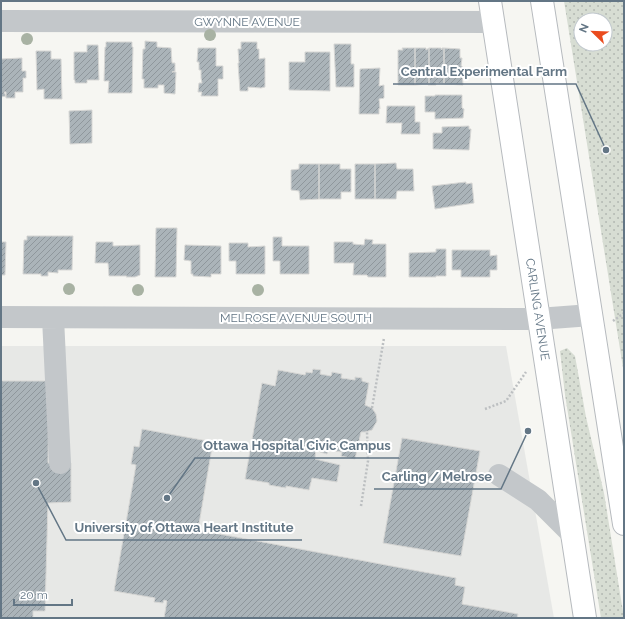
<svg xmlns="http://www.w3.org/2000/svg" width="625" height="619" font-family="Raleway,sans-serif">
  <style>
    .built { fill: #e7e8e6 }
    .grass { fill: url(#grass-dots); fill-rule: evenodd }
    .building { fill: url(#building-hatch); stroke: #d7d7d5 }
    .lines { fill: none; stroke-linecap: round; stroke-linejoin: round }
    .major-casing { stroke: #b6babe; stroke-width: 24 }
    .path { stroke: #bcbfc1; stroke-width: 2.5; stroke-dasharray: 2 2; stroke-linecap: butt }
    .minor { stroke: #c3c7ca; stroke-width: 22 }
    .major { stroke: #fff; stroke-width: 22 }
    .tree { fill: #a8b2a3 }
    .labels { text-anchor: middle; stroke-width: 4; stroke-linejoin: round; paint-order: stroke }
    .street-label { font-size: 12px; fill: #637685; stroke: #fff }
    .leader { fill: none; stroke: #637685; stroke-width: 1.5 }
    .callout-dot { fill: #637685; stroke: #fff; stroke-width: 1.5 }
    .callout-label { font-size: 13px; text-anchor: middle; font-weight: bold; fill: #637685; stroke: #fff; stroke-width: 4; stroke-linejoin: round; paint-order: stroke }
  </style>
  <defs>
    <pattern id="grass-dots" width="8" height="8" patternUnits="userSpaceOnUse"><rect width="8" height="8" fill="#d7ddd3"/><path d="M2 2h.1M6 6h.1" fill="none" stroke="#b2b8b1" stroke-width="1.8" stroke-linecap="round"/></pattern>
    <pattern id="building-hatch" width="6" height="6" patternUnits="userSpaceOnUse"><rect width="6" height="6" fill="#abb4b9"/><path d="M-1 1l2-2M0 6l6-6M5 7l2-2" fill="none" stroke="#8f979c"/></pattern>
  </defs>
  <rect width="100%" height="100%" fill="#f6f6f2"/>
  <path class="built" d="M1 346H506L554 618H1Z"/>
  <path class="grass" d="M564 1H624V374ZM581 20H605V44H581Z
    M567 348 575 356 586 417 604 493 624 618H601L565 395 560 351Z"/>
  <path class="building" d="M145 41 157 42V47L171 48 172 63H175V71L172 72H176L175 94 164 93V85H158V88H144V79H142L143 49H145Z
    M106 42H132V47H133L132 93H108L109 81H104L105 47H106Z
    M241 42H257V49H259V59L265 58V87L261 88 248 87V91H240L238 63H239L238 49H241Z
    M334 44H351V64H354V87H336Z
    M87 45H98L99 80H87V83H75V80H74V52H87Z
    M198 48H216V66H223V79H218V96H201L202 92H198L199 83H202L201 78V70H199V62H197Z
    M402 48H415V85H398V50H403Z
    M415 48H426V50L429 48V85H428V84L415 85Z
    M429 48H441L442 50V48H444V84L436 83V85H429Z
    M444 48 460 49V58H462L461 66H462L463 85 444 84Z
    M36 51H51V59H61L62 99H44V89L37 90Z
    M305 52H330V91L289 90V62H305Z
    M22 58V71H26V78H23V92H15V98H6V92H4L6 96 1 97V59Z
    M380 68 379 86 384 85V98L379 99 380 109 379 108V114H359L360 69Z
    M435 95H462V108L464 109 463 118 435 119V112H425V96H435Z
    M387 106H415V122H420V134H401L402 123H386Z
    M92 110V143L70 144 69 111Z
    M469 126V129H471L469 150 433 149V133H442V127Z
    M396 163 397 169H413L414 191H397L396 199H375V164Z
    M299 164H319V199L300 200 299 191 291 190V170L299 169Z
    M319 164H340V169H351V192H341V199H319Z
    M355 164H375V199H355Z
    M466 182V184L472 183 474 203 435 209 432 186Z
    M156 228H177L176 277H155Z
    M27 236H73L72 270H58V273L48 272V276H41V274H23L24 240H27Z
    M273 237H282V246H309V274H280V261H273Z
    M365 239 373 240 372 244H386V277H368L367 275H353L354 263H334V242H353V244L364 245Z
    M1 242H6L5 275H1Z
    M96 242H113V246L140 245V275L135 277H126L127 276H109L108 263H95Z
    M229 243H248V247L265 246V274H236V261H229Z
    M185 245 221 246V274H211V277L193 276V274H191V261L184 260Z
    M436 249H446V276H436V277H409V253L436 252Z
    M452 250H490V256L497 255V270H490V277H461V270H452Z
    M313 369 321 370 320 374 331 376 332 372 342 374 341 378 355 380V377L362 378V381L369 383 365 405 372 408 376 414 377 421 372 430 365 432H361L355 459 341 456 342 452 328 450 327 454 320 452V448L316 447 315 459 340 465 337 482 312 478 309 490 286 486V488L269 485V483L245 479 262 383 275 386 278 370 305 375 306 372 312 373Z
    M1 381H49L48 463H71V502L48 503 45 611H33V618H1Z
    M142 429 213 442 198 530 456 578 455 585 465 587 462 604 518 614 517 618H164L167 601 164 600 163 603 154 602 155 598 114 591 136 465 131 464 134 446 139 447Z
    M402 438 480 451 461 556 383 543Z"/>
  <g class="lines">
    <defs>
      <g id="major">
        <path id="s1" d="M490 1 585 618"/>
        <path d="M542 1 624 524"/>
      </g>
    </defs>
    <use href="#major" class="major-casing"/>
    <path class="path" d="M613 321 624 313
      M372 408 384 338
      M485 409 506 401 526 372
      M361 506 368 461 367 432"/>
    <path class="minor" d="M1 21 493 22
      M1 317 538 319 591 315
      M53 318 60 463
      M499 475 538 500 572 534"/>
    <use href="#major" class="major"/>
  </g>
  <g class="tree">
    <circle cx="210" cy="35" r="6"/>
    <circle cx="27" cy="39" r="6"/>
    <circle cx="69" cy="289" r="6"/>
    <circle cx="138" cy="290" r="6"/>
    <circle cx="258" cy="290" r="6"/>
  </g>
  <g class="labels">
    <g class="street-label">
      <text x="247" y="26">GWYNNE AVENUE</text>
      <text dy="4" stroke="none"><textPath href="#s1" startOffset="312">CARLING AVENUE</textPath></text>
      <text x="296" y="322">MELROSE AVENUE SOUTH</text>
    </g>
  </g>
  <path class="leader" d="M606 150L576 84H393M167 498L195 458H399M528 431L501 489H374M36 483L66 540H302"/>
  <g class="callout-dot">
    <circle cx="606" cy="150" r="4"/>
    <circle cx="167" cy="498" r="4"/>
    <circle cx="528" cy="431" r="4"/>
    <circle cx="36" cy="483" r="4"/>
  </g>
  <g class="callout-label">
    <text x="484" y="76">Central Experimental Farm</text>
    <text x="297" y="450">Ottawa Hospital Civic Campus</text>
    <text x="437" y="481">Carling / Melrose</text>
    <text x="184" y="532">University of Ottawa Heart Institute</text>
  </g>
  <rect width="625" height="619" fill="none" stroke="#637685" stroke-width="4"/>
  <g transform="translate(593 32) rotate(293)"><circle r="19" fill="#ffffff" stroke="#c1c8ce"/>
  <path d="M0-3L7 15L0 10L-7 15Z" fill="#ea4b1e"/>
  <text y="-6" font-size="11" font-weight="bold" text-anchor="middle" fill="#637685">N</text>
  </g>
  <path d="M14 599v6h58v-6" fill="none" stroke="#637685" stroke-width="2"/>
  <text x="20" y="599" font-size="12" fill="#637685" stroke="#ffffff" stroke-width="3" paint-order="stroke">20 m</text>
</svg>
